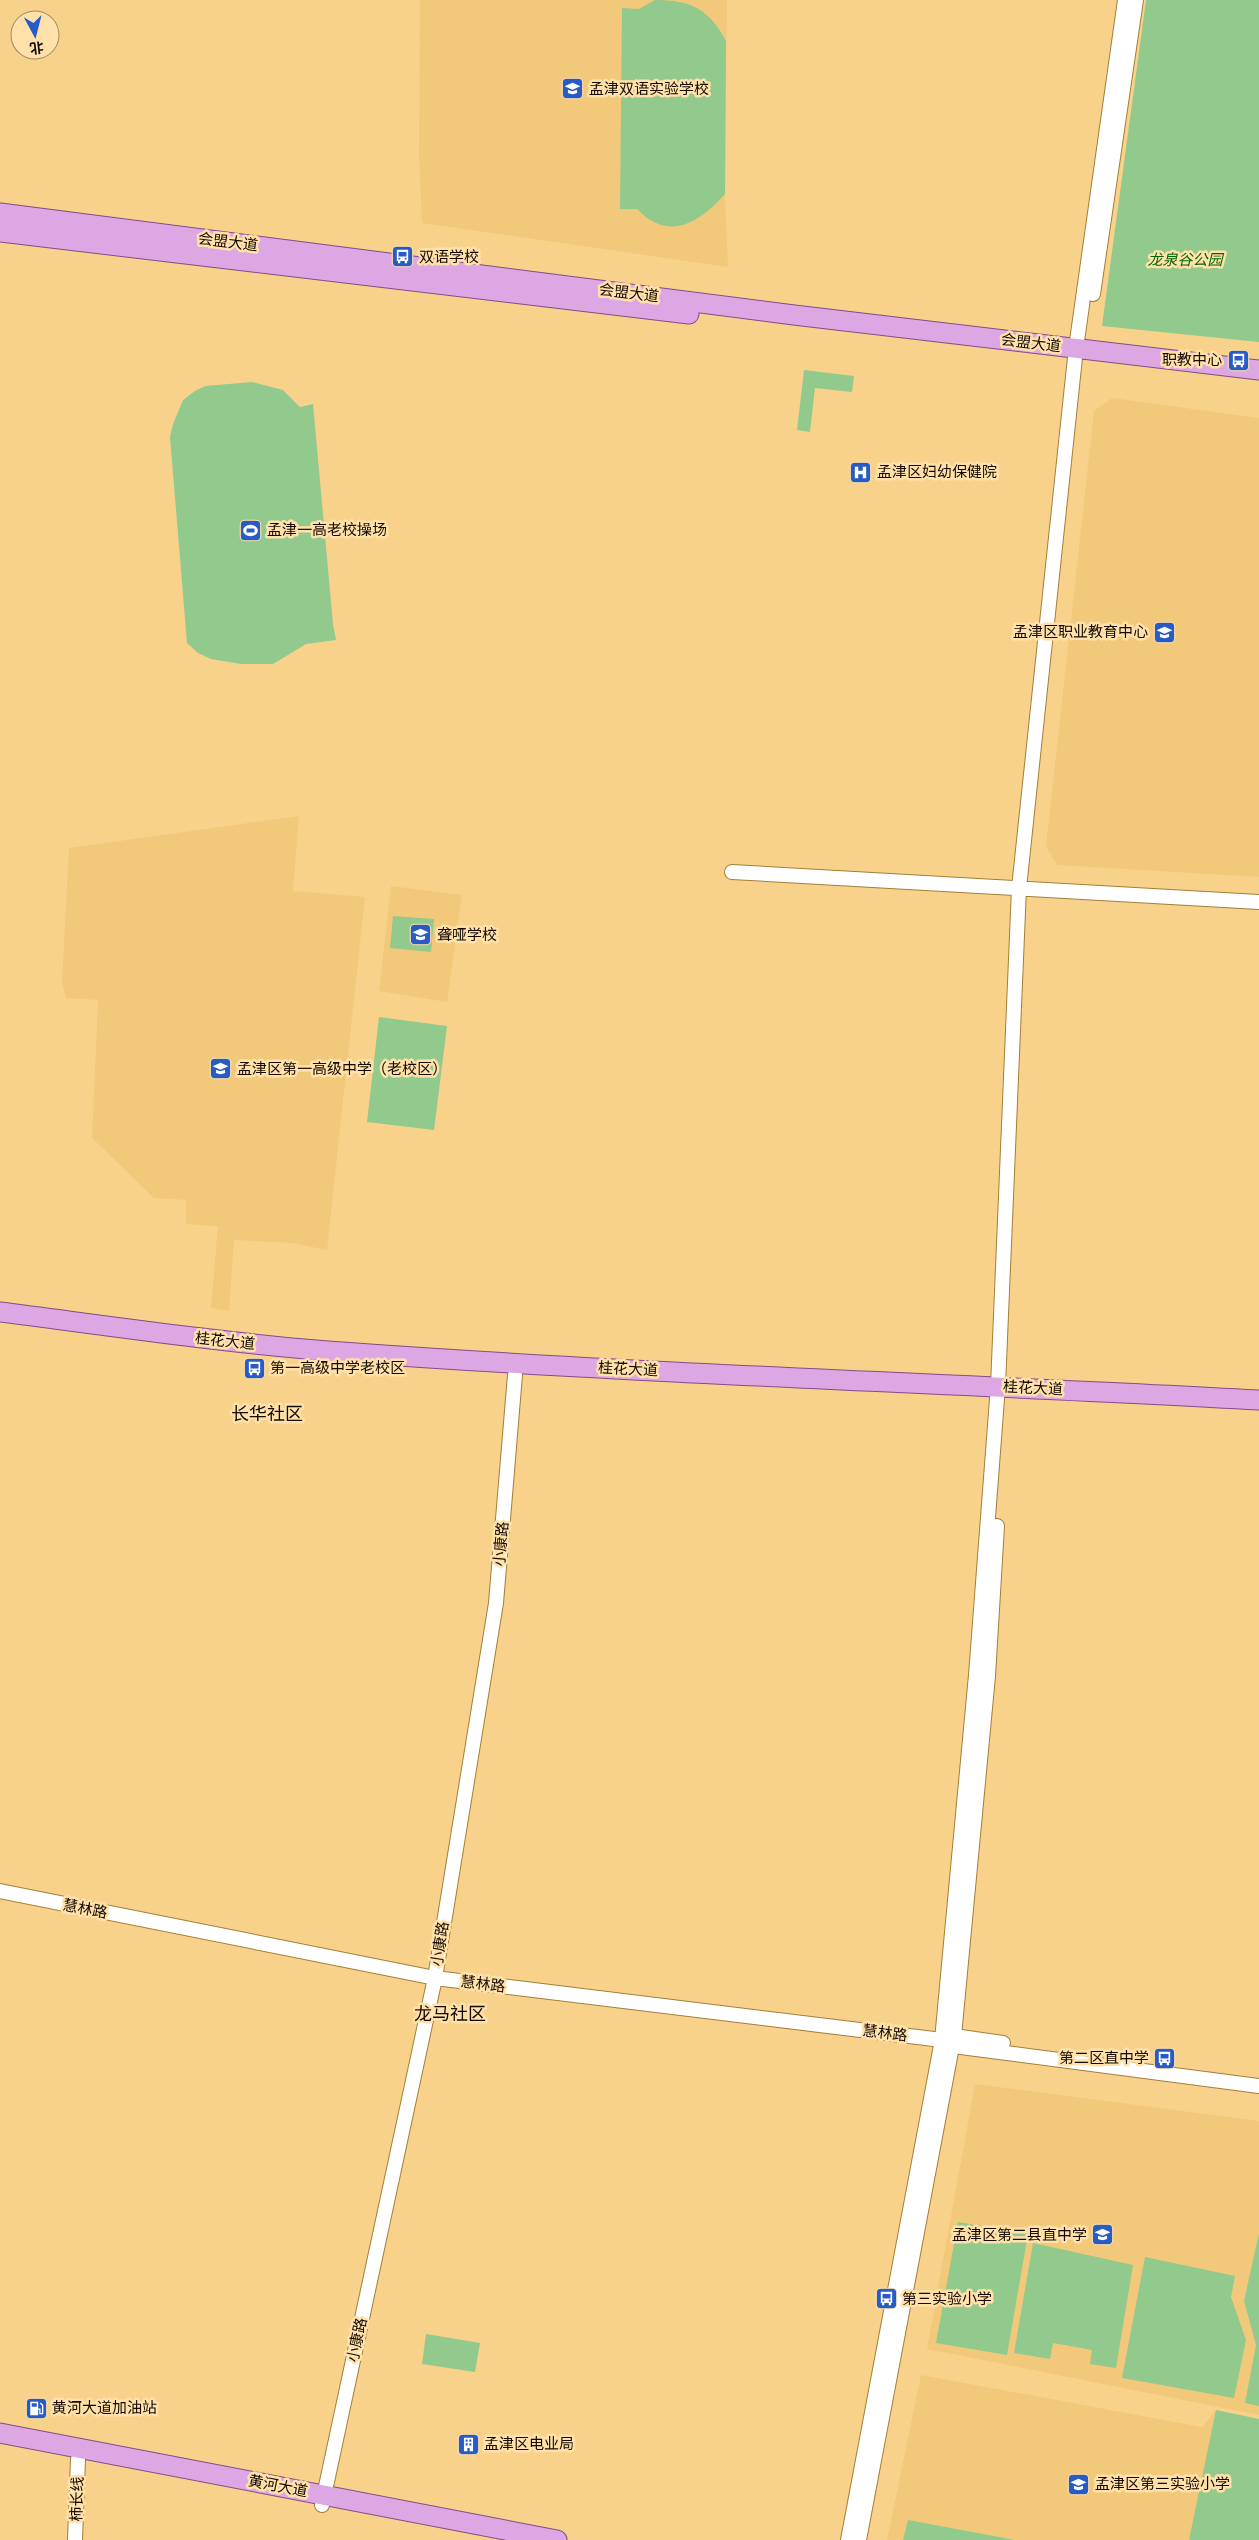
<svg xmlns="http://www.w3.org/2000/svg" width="1259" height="2540" font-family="'PT Serif','Noto Sans SC',serif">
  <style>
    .built { fill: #f2c97a }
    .green { fill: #92c98d }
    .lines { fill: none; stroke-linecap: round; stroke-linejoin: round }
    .minor-casing { stroke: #a27f39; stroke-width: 16 }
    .major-casing { stroke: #874988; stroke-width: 21 }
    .minor { stroke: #fff; stroke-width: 14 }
    .major { stroke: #dda7e4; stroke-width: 19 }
    .labels { text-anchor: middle; stroke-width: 5; stroke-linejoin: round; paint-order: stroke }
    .poi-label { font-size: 15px; fill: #130900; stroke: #ffe1a9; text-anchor: start }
    .street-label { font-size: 15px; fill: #130900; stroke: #ffe1a9 }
    .park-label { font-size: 15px; font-style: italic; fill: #046806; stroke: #ffe1a9 }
    .quarter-label { font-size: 18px; fill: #130900; stroke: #ffe1a9 }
  </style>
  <rect width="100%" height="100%" fill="#f8d28b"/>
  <path class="built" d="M420 0H727L725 194 728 267 422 223 419 155Z
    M1112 398 1259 418V877L1057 865 1046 846 1094 411Z
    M299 816 293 891 365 897 327 1250 292 1243 234 1240 229 1311 211 1308 218 1226 186 1224V1200L154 1198 92 1138 98 1000 66 998 62 982 69 848Z
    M391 886 462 895 447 1002 379 991Z
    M975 2084 1259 2121V2415L927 2349Z
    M921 2375 1202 2427 1216 2410 1259 2419V2540H887Z"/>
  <path class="green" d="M655 0C691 0 709 9 726 41L725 194C699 223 669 242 637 209H620L622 8 639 9Z
    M1146 0H1259V342L1102 326Z
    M804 370 854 376 852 392 815 388 810 432 797 430Z
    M252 382 283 390 300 407 313 404 333 624 336 640 306 644 273 664H241L211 659 198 653 187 643 170 437 173 424 183 400 195 391 205 386Z
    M393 916 434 919 431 952 390 948Z
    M379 1017 447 1026 434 1130 367 1122Z
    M958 2222 1028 2234 1007 2355 936 2343Z
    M1259 2233V2406L1245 2403 1256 2345 1244 2301Z
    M1033 2243 1133 2265 1116 2368 1090 2364 1092 2350 1053 2343 1050 2359 1014 2353Z
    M1145 2257 1235 2276 1231 2297 1246 2340 1234 2398 1122 2378Z
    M426 2334 480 2343 475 2372 422 2364Z
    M1216 2410 1259 2419V2540H1189Z
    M908 2520 1015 2540H903Z"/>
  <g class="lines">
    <defs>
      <path id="minor" d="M1093 294 1136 0
        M732 872 1259 902
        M0 1891 435 1978 942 2040 953 2046 1259 2086
        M945 2039 954 2036 1003 2043
        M322 2505 435 1978 496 1603 515 1375
        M75 2540 78 2459
        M848 2540 942 2040 976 1675 998 1386 1019 888 1076 348 1125 0
        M859 2540 954 2036 988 1676 997 1526"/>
      <path id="major" d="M0 213 794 315 1259 370
        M0 232 689 314
        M0 1312C109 1326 218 1342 328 1351 638 1374 949 1383 1259 1400
        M0 2433 557 2540"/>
    </defs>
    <use href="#minor" class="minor-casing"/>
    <use href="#major" class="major-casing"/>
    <use href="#minor" class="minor"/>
    <use href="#major" class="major"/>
  </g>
  <defs>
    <symbol id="school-square" viewBox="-11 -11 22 22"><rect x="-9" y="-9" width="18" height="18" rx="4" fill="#275bc8" stroke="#ffe1a9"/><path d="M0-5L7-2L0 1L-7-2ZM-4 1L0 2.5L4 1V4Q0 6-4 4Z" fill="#fff"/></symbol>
    <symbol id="bus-square" viewBox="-11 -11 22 22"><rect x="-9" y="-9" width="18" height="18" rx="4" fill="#275bc8" stroke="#ffe1a9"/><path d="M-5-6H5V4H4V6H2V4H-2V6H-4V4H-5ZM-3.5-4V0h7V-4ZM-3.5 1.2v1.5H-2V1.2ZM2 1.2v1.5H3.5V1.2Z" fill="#fff"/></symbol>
    <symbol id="hospital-square" viewBox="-11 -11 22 22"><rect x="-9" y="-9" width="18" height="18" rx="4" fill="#275bc8" stroke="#ffe1a9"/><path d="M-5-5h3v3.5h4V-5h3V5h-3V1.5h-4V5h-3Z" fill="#fff"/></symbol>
    <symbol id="stadium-square" viewBox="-11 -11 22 22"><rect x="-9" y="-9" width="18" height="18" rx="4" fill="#275bc8" stroke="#ffe1a9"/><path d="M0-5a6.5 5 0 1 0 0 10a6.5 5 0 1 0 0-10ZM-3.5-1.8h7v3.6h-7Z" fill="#fff"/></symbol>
    <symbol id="fuel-square" viewBox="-11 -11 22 22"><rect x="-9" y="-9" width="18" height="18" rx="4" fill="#275bc8" stroke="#ffe1a9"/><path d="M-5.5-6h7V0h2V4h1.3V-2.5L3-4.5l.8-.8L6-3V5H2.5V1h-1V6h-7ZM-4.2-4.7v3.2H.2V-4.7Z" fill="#fff"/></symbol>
    <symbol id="building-square" viewBox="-11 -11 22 22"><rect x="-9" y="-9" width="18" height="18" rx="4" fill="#275bc8" stroke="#ffe1a9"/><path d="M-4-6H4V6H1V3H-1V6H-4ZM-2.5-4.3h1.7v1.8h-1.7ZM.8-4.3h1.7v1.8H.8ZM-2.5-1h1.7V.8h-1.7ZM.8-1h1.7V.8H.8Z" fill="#fff"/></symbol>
  </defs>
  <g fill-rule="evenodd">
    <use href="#school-square" x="560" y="76" width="25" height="25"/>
    <use href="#bus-square" x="390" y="244" width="25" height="25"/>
    <use href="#bus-square" x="1226" y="348" width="25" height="25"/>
    <use href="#hospital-square" x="848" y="460" width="25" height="25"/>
    <use href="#stadium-square" x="238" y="518" width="25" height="25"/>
    <use href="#school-square" x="1152" y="620" width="25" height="25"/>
    <use href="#school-square" x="408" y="922" width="25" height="25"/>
    <use href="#school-square" x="208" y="1056" width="25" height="25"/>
    <use href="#bus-square" x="242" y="1356" width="25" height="25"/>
    <use href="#bus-square" x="1152" y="2046" width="25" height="25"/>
    <use href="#school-square" x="1090" y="2222" width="25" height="25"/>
    <use href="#bus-square" x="874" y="2286" width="25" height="25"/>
    <use href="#fuel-square" x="24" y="2396" width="25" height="25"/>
    <use href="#building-square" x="456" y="2432" width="25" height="25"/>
    <use href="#school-square" x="1066" y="2472" width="25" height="25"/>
  </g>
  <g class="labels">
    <g class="poi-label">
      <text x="589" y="94">孟津双语实验学校</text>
      <text x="419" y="262">双语学校</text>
      <text x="1222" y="365" text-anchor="end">职教中心</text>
      <text x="877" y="477">孟津区妇幼保健院</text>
      <text x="267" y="535">孟津一高老校操场</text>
      <text x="1148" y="637" text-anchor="end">孟津区职业教育中心</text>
      <text x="437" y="940">聋哑学校</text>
      <text x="237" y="1074">孟津区第一高级中学（老校区）</text>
      <text x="270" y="1373">第一高级中学老校区</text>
      <text x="1149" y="2063" text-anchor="end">第二区直中学</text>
      <text x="1087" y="2240" text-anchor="end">孟津区第二县直中学</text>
      <text x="902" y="2304">第三实验小学</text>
      <text x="52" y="2413">黄河大道加油站</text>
      <text x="484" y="2449">孟津区电业局</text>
      <text x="1095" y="2489">孟津区第三实验小学</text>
    </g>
    <g class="street-label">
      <text transform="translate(228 242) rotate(7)" y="5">会盟大道</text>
      <text transform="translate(629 293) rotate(7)" y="5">会盟大道</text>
      <text transform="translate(1031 343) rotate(7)" y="5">会盟大道</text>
      <text transform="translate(225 1341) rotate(6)" y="5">桂花大道</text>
      <text transform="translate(628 1369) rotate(3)" y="5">桂花大道</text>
      <text transform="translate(1033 1388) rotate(3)" y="5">桂花大道</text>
      <text transform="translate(501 1544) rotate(-85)" y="5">小康路</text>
      <text transform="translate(85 1909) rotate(11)" y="5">慧林路</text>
      <text transform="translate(440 1944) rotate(-81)" y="5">小康路</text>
      <text transform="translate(483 1984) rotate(7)" y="5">慧林路</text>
      <text transform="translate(885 2033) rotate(7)" y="5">慧林路</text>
      <text transform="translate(357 2340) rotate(-78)" y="5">小康路</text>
      <text transform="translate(278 2486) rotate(11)" y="5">黄河大道</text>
      <text transform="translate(77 2499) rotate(-88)" y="5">柿长线</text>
    </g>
    <g class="park-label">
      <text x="1185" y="265">龙泉谷公园</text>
    </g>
    <g class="quarter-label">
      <text x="267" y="1420">长华社区</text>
      <text x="450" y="2020">龙马社区</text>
    </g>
  </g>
  <g transform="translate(35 35) rotate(173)"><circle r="24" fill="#ffe1a9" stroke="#a18b65"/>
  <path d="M0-4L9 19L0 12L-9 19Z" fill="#275bc8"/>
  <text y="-8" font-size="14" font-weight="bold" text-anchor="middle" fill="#130900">北</text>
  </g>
</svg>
